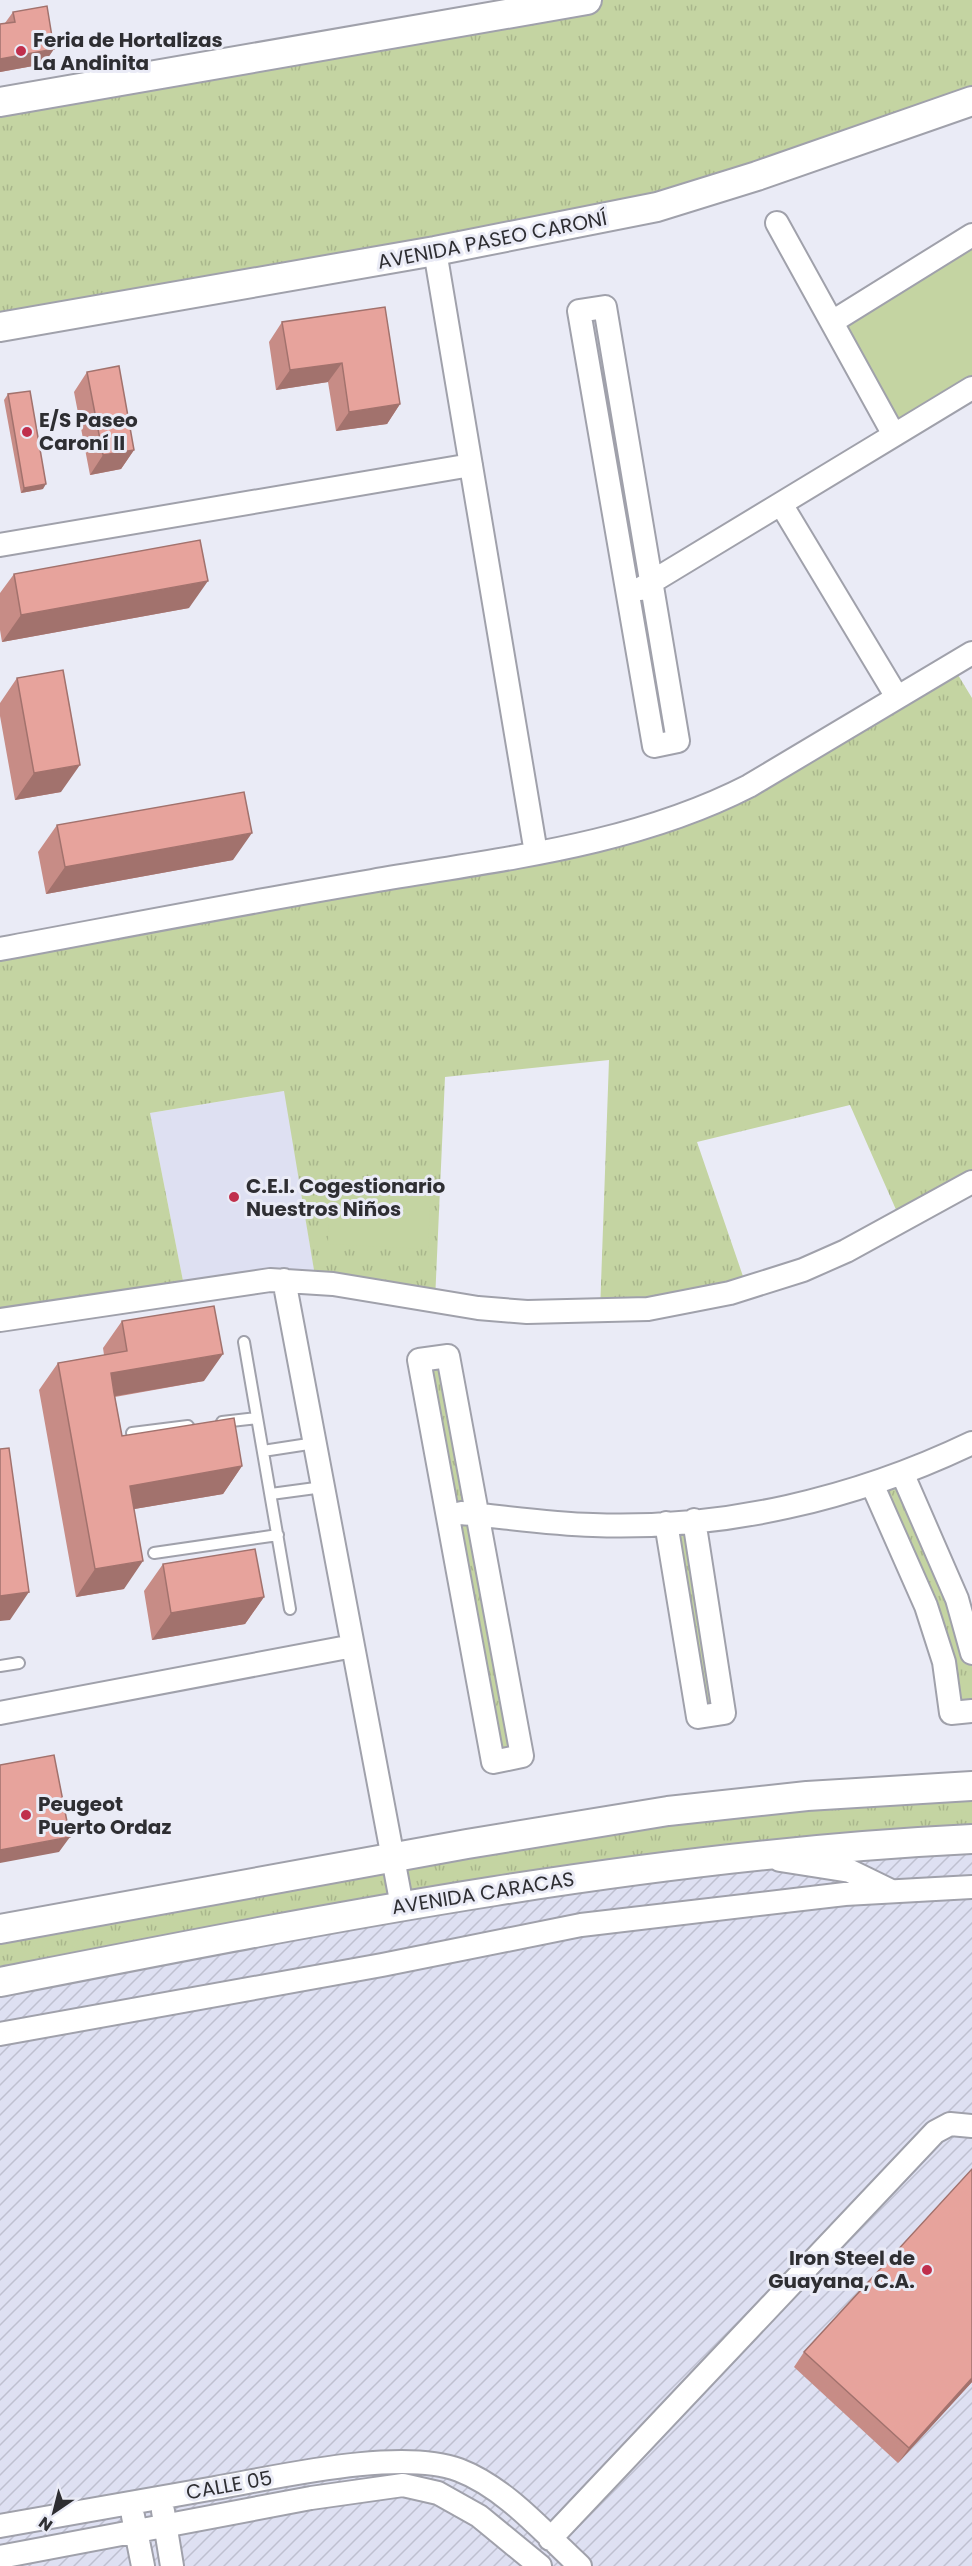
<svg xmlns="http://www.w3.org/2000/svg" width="972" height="2566" font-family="Poppins,sans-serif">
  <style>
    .built { fill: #dee0f2 }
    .industrial { fill: url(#industrial-furrows) }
    .grass { fill: url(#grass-tufts) }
    .park { fill: #c4d4a2 }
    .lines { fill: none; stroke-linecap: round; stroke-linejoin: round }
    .service-casing { stroke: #a0a1ab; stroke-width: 14 }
    .minor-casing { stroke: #a0a1ab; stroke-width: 26 }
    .tertiary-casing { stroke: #a0a1ab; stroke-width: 32 }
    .service { stroke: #fff; stroke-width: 10 }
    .minor { stroke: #fff; stroke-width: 22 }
    .tertiary { stroke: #fff; stroke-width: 28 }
    .wall { fill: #c78c86 }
    .shaded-wall { fill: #a2726d }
    .building { fill: #e7a39c; stroke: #a2726d; stroke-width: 1.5 }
    .poi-dot { fill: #c02f4c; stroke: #eaebf6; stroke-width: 2 }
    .labels { text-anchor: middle; stroke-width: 6; stroke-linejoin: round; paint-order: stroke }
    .poi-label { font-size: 20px; font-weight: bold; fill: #2e2e32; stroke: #eaebf6; text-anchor: start }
    .street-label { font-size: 20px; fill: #2e2e32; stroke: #eaebf6 }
  </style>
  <defs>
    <pattern id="industrial-furrows" width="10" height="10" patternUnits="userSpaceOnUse" patternTransform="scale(1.5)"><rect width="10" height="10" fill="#dee0f2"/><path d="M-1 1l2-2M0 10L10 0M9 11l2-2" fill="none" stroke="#bfc0d0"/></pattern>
    <pattern id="grass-tufts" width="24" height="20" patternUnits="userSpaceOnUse" patternTransform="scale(1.5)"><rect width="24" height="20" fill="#c4d4a2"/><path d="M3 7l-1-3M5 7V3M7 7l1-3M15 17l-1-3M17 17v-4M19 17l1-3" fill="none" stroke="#a9b68c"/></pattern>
  </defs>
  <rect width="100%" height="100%" fill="#eaebf6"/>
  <path class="built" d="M285 1091 316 1282 185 1291 150 1113Z"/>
  <path class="industrial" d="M972 1839V2566H0V1982L291 1925Z"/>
  <path class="grass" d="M587 0H972V101L757 176 0 327V102Z
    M952 665 972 698V1182L901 1221 850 1105 697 1142 747 1288 600 1312 609 1060 445 1077 435 1301 316 1282 284 1091 150 1113 185 1291 0 1320V949L646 829Z
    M448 1356 522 1756 493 1762 419 1360Z
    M903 1475 972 1653V1711L951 1713 873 1484Z
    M694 1520 724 1713 698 1717 666 1523Z
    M972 1786V1839L807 1850 0 1982V1929L467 1844Z"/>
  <path class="park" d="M972 235V388L894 435 832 322Z
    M330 1179 431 1184 428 1249 328 1244Z"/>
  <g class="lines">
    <defs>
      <path id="service" d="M244 1342 290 1609
        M222 1422 257 1418
        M132 1433 188 1426
        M263 1451 315 1443
        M271 1494 323 1487
        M154 1553 278 1535
        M0 1666 19 1663"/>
      <path id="minor" d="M777 223 894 435
        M435 251 536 853
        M605 307 678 741 654 746 579 311Z
        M832 322 972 235
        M781 504 897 697
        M0 545 471 465
        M640 589 972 388
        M0 949C124 926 247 902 372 881 499 859 632 846 749 786L972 653
        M284 1280 402 1906
        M0 1320 270 1280 333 1284 478 1308 527 1312 648 1309 730 1293 803 1270 846 1251 972 1182
        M448 1356 522 1756 493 1762 419 1360Z
        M903 1475 957 1599 972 1653
        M872 1484 926 1606 944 1662 951 1713 972 1711
        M461 1513C505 1517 549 1524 593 1525 723 1530 855 1499 972 1443
        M666 1523 698 1717 724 1713 694 1520
        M0 1713 353 1646
        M780 1860 850 1871 889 1890
        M0 2034 382 1965 581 1925 845 1894 972 1887
        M163 2511 172 2566
        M133 2516 143 2566
        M0 2526C72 2513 144 2501 215 2488 278 2477 400 2448 459 2470 506 2488 544 2533 580 2566
        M550 2539 935 2132 950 2124 972 2126
        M0 2557 311 2498 403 2485 438 2493 479 2516 540 2566"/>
      <path id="tertiary" d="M0 102 587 0
        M0 327 435 251 657 207 757 176 972 101
        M0 1929 467 1844 668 1811 807 1796 972 1786
        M0 1982C322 1919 643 1855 972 1839"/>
    </defs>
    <use href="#service" class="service-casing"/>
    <use href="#minor" class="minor-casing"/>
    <use href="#tertiary" class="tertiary-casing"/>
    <use href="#service" class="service"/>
    <use href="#minor" class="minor"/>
    <use href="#tertiary" class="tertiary"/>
  </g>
  <path class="wall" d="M13 12 44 64 0 72V24L5 23Z
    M385 307 400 404 387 424 336 431 328 382 276 390 269 342 282 322Z
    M87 372 134 450 121 469 90 475 74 392Z
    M8 394 43 489 21 493 4 400Z
    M14 574 189 608 2 642 0 630V593Z
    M17 678 61 792 15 800 0 716V703Z
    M57 825 233 860 46 894 38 852Z
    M122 1321 204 1381 115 1397 122 1436 242 1466 223 1494 134 1509 124 1589 76 1597 39 1390 58 1363 104 1355 103 1348Z
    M163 1564 264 1597 245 1624 152 1640 144 1591Z
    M972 2169V2382L898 2463 794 2367 804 2352Z"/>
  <path class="shaded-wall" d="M54 49 44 64 0 72V59Z
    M342 363 328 382 276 390 290 370Z
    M400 404 387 424 336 431 349 412Z
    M134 450 121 469 90 475 103 455Z
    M46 484 43 489 21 493 24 488Z
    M208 581 189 608 2 642 21 615Z
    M80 765 61 792 15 800 34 773Z
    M252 833 233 860 46 894 65 867Z
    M223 1354 204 1381 92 1400 111 1373Z
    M242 1466 223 1494 111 1513 130 1486Z
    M143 1561 124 1589 76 1597 95 1569Z
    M29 1592 10 1620 0 1621V1596Z
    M264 1597 245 1624 152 1640 171 1613Z
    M70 1837 59 1852 0 1863V1850Z
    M972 2378V2382L898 2463 909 2448Z"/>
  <path class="building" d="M47 6 54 49 0 59V24L15 22 13 12Z
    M385 307 400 404 349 412 342 363 290 370 282 322Z
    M119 366 134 450 103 455 87 372Z
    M30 391 46 484 24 488 8 394Z
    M200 540 208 581 21 615 14 574Z
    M63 670 80 765 34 773 17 678Z
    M244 792 252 833 65 867 57 825Z
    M214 1306 223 1354 111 1373 114 1393 122 1436 234 1418 242 1466 130 1486 143 1561 95 1569 58 1363 127 1351 122 1321Z
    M9 1448 29 1592 0 1596V1449Z
    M255 1549 264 1597 171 1613 163 1564Z
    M54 1755 70 1837 0 1850V1765Z
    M972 2169V2378L909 2448 804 2352Z"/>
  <g class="poi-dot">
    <circle cx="21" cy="51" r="6"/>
    <circle cx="27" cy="432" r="6"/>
    <circle cx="234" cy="1197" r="6"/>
    <circle cx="26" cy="1815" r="6"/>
    <circle cx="927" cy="2270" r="6"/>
  </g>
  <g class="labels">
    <g class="poi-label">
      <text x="33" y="47">Feria de Hortalizas<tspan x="33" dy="23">La Andinita</tspan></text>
      <text x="39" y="427">E/S Paseo<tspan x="39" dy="23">Caroní II</tspan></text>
      <text x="246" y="1193">C.E.I. Cogestionario<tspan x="246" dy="23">Nuestros Niños</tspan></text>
      <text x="38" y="1811">Peugeot<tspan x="38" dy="23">Puerto Ordaz</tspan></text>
      <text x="915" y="2265" text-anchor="end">Iron Steel de<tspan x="915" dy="23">Guayana, C.A.</tspan></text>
    </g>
    <g class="street-label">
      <text transform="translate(492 240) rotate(-11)" y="7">AVENIDA PASEO CARONÍ</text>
      <text transform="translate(483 1893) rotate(-9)" y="7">AVENIDA CARACAS</text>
      <text transform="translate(229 2485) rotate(-10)" y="7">CALLE 05</text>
    </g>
  </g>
  <g transform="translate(54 2512) rotate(215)" stroke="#eaebf6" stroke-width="4.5" paint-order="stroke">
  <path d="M0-4.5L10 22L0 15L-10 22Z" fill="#2e2e32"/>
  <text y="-9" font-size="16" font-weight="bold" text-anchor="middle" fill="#2e2e32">N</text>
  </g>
</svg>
